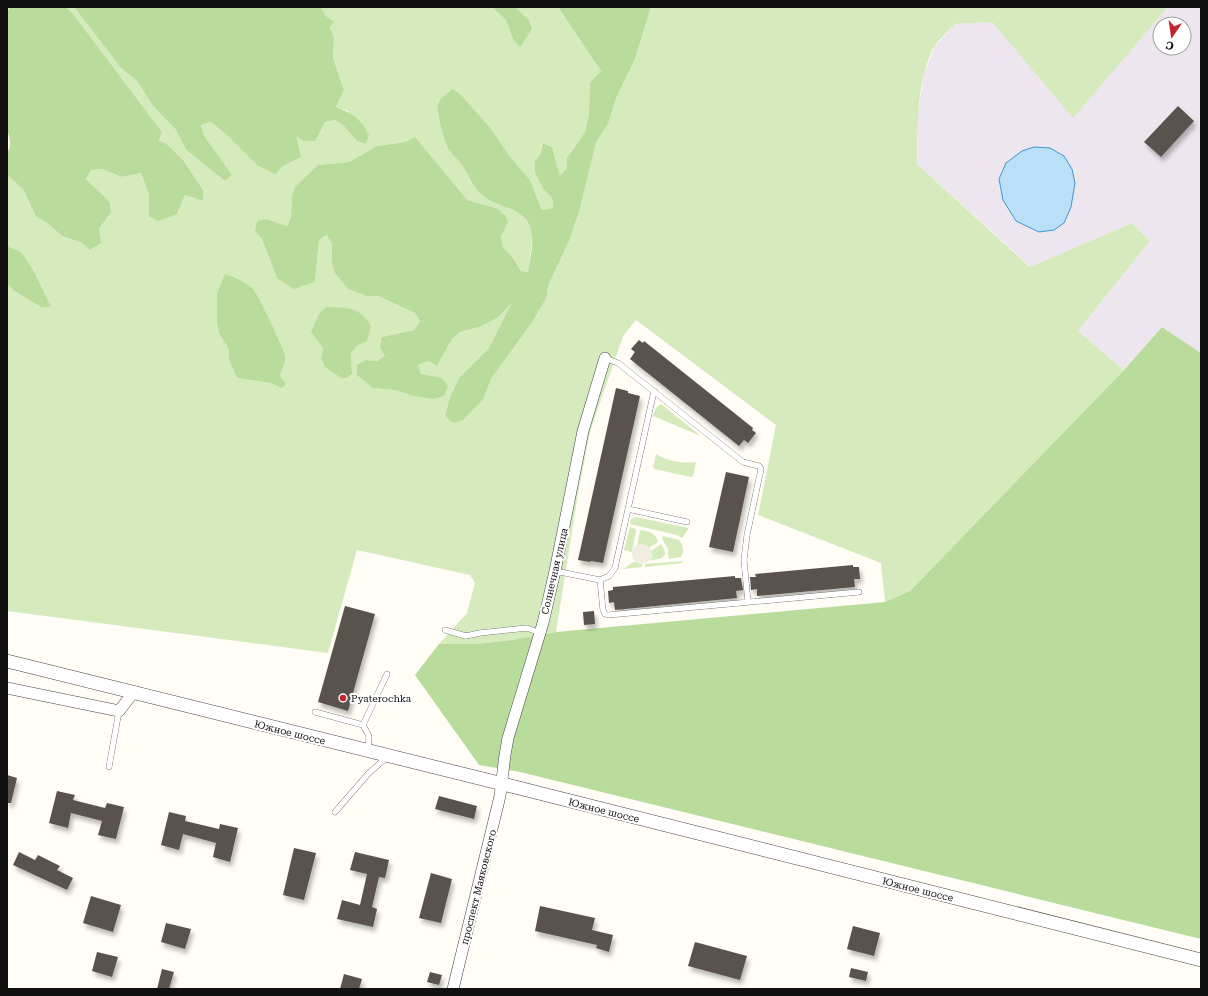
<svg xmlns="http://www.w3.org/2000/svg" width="1208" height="996" font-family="'Roboto Serif',serif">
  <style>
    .industrial { fill: #eee6ef; fill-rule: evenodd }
    .green { fill: #d5ebbd; fill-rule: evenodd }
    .forest { fill: #b9dc9c }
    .plaza { fill: #f1ede2 }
    .water { fill: #b9e0f7; stroke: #3f96cf }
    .building { fill: #5a524d; filter: url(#shadow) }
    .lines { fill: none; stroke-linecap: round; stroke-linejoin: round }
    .service-casing { stroke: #444; stroke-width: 6 }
    .minor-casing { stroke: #444; stroke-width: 12 }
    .tertiary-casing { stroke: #444; stroke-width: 14 }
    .service { stroke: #fff; stroke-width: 5.5 }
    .minor { stroke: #fff; stroke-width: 11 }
    .tertiary { stroke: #fff; stroke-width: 13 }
    .poi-dot { fill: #c4262e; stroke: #fff; stroke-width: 1.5 }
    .labels { text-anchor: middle; stroke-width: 4; stroke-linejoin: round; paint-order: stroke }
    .street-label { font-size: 10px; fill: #111; stroke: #fff }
    .poi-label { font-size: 10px; fill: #111; stroke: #fff; text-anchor: start }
  </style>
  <defs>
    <filter id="shadow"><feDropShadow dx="2.5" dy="4.5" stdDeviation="2" flood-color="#0004"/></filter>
  </defs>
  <rect width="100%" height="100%" fill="#fffdf5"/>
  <path class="industrial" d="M1168 7H1201V353L1162 327 1124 370 1078 331 1150 241 1132 223 1031 267 917 164 918 113 924 74 935 46 955 24 992 22 1073 117ZM1160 24H1184V48H1160Z"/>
  <path class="green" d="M66 7H74L121 68 137 81 153 106 176 130 186 150 225 181 232 175 203 136 201 125 211 122 227 135 282 167 301 157 295 136 325 122 335 120 343 125 357 141 366 144 348 111 336 107 344 90 333 58 334 38 330 27 334 22 325 15 321 7H492L506 20 513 39 528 19 515 7H558L601 71 590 82 589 113 585 132 567 158V168L560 177 552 147 541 143V153L535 161 544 190 552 198 553 208 542 210 530 180 509 155 491 129 449 150 462 164 471 182 485 197 521 214 528 222 532 231V242L528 272 521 271 513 258 502 246 473 202 467 200 406 142 377 146 349 162 318 165 292 196 291 217 287 226 267 219 255 231 262 239 277 278 315 282 319 240 328 235 332 244V263L368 296H378L415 313 420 321 414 330 382 337 386 356 377 361 366 360 373 388 394 390 413 396 421 374 418 365 428 361 437 366 452 339 460 332 479 327 512 302 489 348 459 378 450 397 445 416 484 398 491 379 533 321 547 297 548 286 569 241 579 212 596 141 608 124 617 96 635 59 651 7H1168L1073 118 992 22 955 24C949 31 939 39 934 47 916 83 918 125 917 164L1030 267 1132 223 1150 241 1078 331 1124 370 910 591 885 602 881 563 758 515 776 425 636 320 623 336 590 432 579 488 556 632 512 640 475 644H439L467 613 475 583 470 575 357 550 328 653 7 611V283L14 291 41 307H51L21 252 7 246V175L23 189 36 217 46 222 62 236 82 243 90 250 99 229 111 212 110 202 86 179 91 170 102 169 122 177 141 173 149 195V216L177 214 185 195 203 201V190L183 160 168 145 159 140 162 132 156 124 74 15ZM253 289 277 336 285 355 284 365 280 376 282 388 270 383 237 378 229 360V350L219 333 217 323V293ZM367 340 358 345 351 353 352 374 321 358 323 348Z
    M661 404 701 436 653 416C655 410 655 407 661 404Z
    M656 454C668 461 682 464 696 462L693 476 691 477 654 469 653 467Z
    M636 517 689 528 682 538 677 535 630 524 631 519Z
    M630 527 636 529V531L632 552 624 550Z
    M642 530C650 532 656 533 658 542L649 548 637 546 640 531Z
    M663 536 679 540C683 545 685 552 681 557L669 559C668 555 668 553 668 549 666 545 663 542 662 538Z
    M661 544C671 558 661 559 650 560L652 557 651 551Z
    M635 561 640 564H642V567L623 569Z
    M682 561 683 563 645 567V564Z"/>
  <path class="forest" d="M9 7H66L74 15 156 124 162 132 159 140 168 145 183 160 203 190V201L185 195 177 214 158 221 149 216V195L141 173 122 177 102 169 91 170 86 179 110 202 111 212 99 229 101 243 90 250 82 243 62 236 46 222 36 217 23 189 7 175V153C12 146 10 138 7 130V15Z
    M74 7H321L325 15 334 22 330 27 334 38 333 58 344 90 336 107C352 113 361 119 369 135L366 144 357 141 343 125 335 120 325 122 315 141H304L296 136 301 157 282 167 275 174 257 165 227 135 211 122 201 125 204 136 232 175 225 181 186 150 176 130 153 106 137 81 121 68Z
    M492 7H515L528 19 532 29 520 47 513 39 506 20Z
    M558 7H651L635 59 617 96 608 124 596 142 579 212 569 241 548 286 547 297 533 321 491 379 484 398 463 420 453 423 445 416 450 397 459 378 489 348 511 304 497 318 479 327 460 332 452 339 437 366 428 361 418 365 421 374 442 378 448 386 444 396 434 399 413 396 394 390 373 388 357 375V365L366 360 377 361 385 356 380 347 382 337 414 330 420 321 415 313 378 296H368L348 289 335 273 332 263V244L327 235 319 240 315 282 294 289 277 278 262 239 255 231 257 221 267 219 287 226 291 217 292 196 295 187 318 165 349 162 377 146 406 142 415 137 467 200 498 209 506 217 508 222 501 236 502 246 513 258 521 271 528 272C530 256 537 235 527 221 517 207 498 207 485 197 473 189 469 176 462 165 459 160 453 156 450 151 445 145 436 111 438 104 441 97 448 93 453 89L462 96 491 129 509 155 530 180 542 210 553 208 552 198 544 190 535 172V161L541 153 542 143 552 147 560 176 567 168V158L585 132 589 113 590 82 601 71Z
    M7 246 21 252 33 270 51 307H41L14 291 7 283Z
    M225 274C234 277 244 281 252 288 257 292 283 347 285 355 286 363 282 369 280 376L286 384 282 388 270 383 237 378 229 360V350L219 333 217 323V293Z
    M326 307C348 308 359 306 371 326L367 341 358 345 351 353 352 374 346 378H341L325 367 321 358 323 348 311 332 319 314Z
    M1162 327 1201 353V939L520 772 479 765 415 675 439 644H475L512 640 556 632 885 602 910 591 1124 370Z"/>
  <path class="plaza" d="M632 554a10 10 0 1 1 20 0a10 10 0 1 1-20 0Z"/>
  <path class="water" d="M1034 147 1050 148 1064 156 1072 169 1075 183 1071 207 1064 223 1054 230 1039 232 1016 221 1003 200 999 179 1006 163 1022 151Z"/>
  <path class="building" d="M1178 106 1194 121 1161 157 1144 142Z
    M639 340 643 343 644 341 753 428 752 430 756 433 748 443 744 440 739 446 630 359 635 352 631 349Z
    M616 388 628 391V393L640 396 603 563 591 561 590 562 578 560Z
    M726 472 749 477 733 552 709 547Z
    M853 565V567H859L860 579H854L855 587 757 596V589L751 590 750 577H756L755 574Z
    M735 576V578H741L743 590 736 591 737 598 615 610 614 602 609 603 608 591 613 590V587Z
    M345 606 375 614 348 711 318 702Z
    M594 611 595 624 584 625 583 612Z
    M7 775 17 778 11 803H7Z
    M57 791 75 795 73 800 105 808 107 803 124 807 116 839 98 835 102 821 71 813 68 828 49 823Z
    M439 796 477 806 474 819 435 809Z
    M169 812 186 816 185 821 219 829 220 824 238 828 230 862 213 857 216 843 183 834 179 850 161 845Z
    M294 848 316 853 304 900 283 895Z
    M19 852 35 860 38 855 60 866 57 870 73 878 67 890 13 865Z
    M355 852 389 860 385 878 379 877 372 907 377 909 373 927 337 919 342 900 360 905 367 874 350 870Z
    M431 873 452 879 441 923 419 918Z
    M91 896 121 905 113 932 83 923Z
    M540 906 595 918 592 930 613 935 609 952 596 948 597 945 535 931Z
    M166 923 191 929 185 949 161 942Z
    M853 926 880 933 874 956 847 949Z
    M695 942 747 956 740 980 688 966Z
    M97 952 118 957 112 977 92 971Z
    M851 968 868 972 866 981 849 977Z
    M162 969 174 972 169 989H157Z
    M430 972 442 975 439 985 427 982Z
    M344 974 362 979 359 989H340Z"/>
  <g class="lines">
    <defs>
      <path id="service" d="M605 358 618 363 743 462 759 466 761 469 747 535 744 560 748 602
        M628 509 687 522
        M555 571 600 580 609 576 615 568 654 391
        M600 580 603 610 605 614 608 615 859 592
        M445 630 466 636 480 633 527 628 540 633
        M315 712 363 725 369 736 368 751
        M363 725 387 674
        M109 767 119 711
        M335 812 368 774 388 756"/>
      <path id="minor" d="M7 688 119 711 133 693
        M453 989 500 796 505 755 508 738 543 623 555 571 583 431 605 358"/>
      <path id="tertiary" d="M7 661 523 789 1201 960"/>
    </defs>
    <use href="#service" class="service-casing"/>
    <use href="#minor" class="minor-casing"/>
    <use href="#tertiary" class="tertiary-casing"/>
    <use href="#service" class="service"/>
    <use href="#minor" class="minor"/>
    <use href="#tertiary" class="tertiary"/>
  </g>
  <circle class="poi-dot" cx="343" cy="698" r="4"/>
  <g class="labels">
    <g class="street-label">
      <text transform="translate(554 571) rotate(-77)" y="4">Солнечная улица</text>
      <text transform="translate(290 732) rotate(14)" y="4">Южное шоссе</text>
      <text transform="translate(604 810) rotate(14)" y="4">Южное шоссе</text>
      <text transform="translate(478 887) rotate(-76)" y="4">проспект Маяковского</text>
      <text transform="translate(918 889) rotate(14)" y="4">Южное шоссе</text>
    </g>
    <g class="poi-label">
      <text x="351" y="702">Pyaterochka</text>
    </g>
  </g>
  <rect width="1208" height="996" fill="none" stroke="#111111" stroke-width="16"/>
  <g transform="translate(1172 36) rotate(193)"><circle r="19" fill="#ffffff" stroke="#a0a0a0"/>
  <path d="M0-3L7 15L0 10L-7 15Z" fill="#c4262e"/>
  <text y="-6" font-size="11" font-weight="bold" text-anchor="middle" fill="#111111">С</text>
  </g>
</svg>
